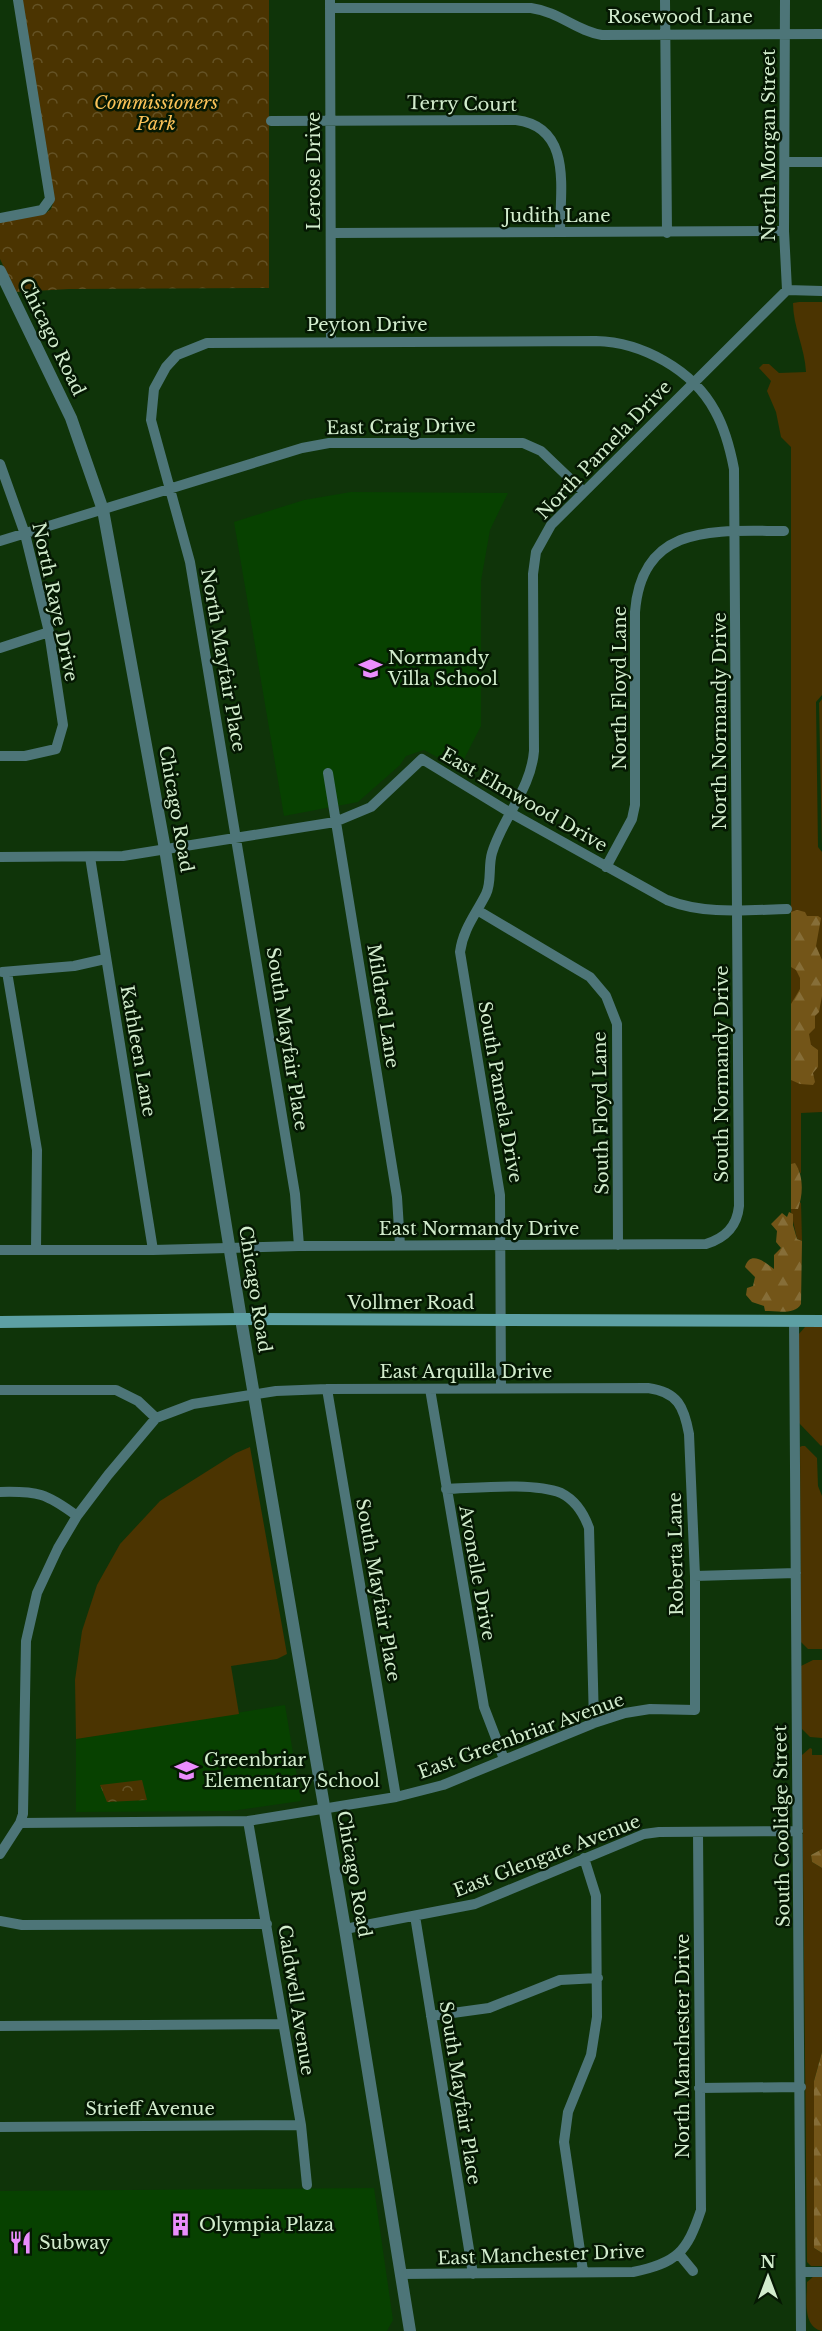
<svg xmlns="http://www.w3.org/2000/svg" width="822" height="2331" font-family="'Libre Baskerville',serif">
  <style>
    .built { fill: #074100 }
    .green { fill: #4b3401 }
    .forest { fill: url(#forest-firs) }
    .park { fill: url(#park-crowns) }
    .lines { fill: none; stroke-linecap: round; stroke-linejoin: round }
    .minor { stroke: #4d7578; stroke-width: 10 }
    .tertiary { stroke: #4d7578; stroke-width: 12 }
    .secondary { stroke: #5da0a4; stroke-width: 12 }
    .labels { text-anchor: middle; stroke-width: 5; stroke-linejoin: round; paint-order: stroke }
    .street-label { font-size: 18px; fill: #d2eccd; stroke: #051803 }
    .park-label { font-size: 18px; font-style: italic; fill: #fac258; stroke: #051803 }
    .poi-label { font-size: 18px; fill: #d2eccd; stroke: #051803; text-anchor: start }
  </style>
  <defs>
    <pattern id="forest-firs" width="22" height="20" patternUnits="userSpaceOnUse" patternTransform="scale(1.5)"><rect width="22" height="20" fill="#735518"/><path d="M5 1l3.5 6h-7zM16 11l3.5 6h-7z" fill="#866e38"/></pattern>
    <pattern id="park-crowns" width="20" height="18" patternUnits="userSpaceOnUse" patternTransform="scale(1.5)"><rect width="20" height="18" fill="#4b3401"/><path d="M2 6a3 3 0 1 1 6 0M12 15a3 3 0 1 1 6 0" fill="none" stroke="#645225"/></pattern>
  </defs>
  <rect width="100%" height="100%" fill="#0f3409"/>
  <path class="built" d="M351 492 508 493 490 530 481 581V726L459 769 424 750 406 756 400 765 358 802 284 816 234 522 304 500Z
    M285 1705 301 1801 231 1811 76 1812V1739Z
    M374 2188 393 2320 387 2331H0V2191Z"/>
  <path class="green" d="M799 302H822V695L816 702 818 847 822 852V1112L801 1113V1174L795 1164H791V447L781 437 776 412 767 391 771 381 759 368 763 364H769L779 373 806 372C805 348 793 327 793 303Z
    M822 699V848L819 703Z
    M801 1202 802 1241 797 1239 791 1212V1209H796Z
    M822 1326V1445L821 1446 799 1423 798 1335 805 1327Z
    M802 1446H805L817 1458 818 1486 822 1496V1649H808L801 1642 800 1447Z
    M250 1447 287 1654 277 1659 231 1666 239 1714 76 1739 75 1680 82 1631 97 1585 120 1544 160 1501 236 1453Z
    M813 1660H822V1738L810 1737 802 1729 801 1666Z
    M810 1748 812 1749V1755H822V1849L811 1855 812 1862 822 1868V2052L814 2081V2248L822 2253V2266H811L807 2262 802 1755Z
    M814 2276H822V2331C802 2326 807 2299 807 2282Z"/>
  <path class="forest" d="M797 910 805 912 807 916H818L821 918 816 946 822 960V996L819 1012 815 1016V1028L809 1034 811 1045 818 1050V1067L813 1073 815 1082 813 1085 800 1084 791 1080V1004L800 989V978L796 970 791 967V912Z
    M795 1163C804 1176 803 1195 798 1209H791V1164Z
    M789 1212 793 1214V1225L797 1239 802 1241 801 1304C795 1315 777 1311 765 1311L764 1306 752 1302 746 1295 747 1288 753 1286 755 1277 745 1267C750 1250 765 1262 774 1269V1255L781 1248 776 1242 777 1231 771 1224 782 1213 787 1217Z
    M822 1849V1868L812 1862 811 1855Z
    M822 2052V2253L814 2248V2081Z"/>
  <path class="park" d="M22 0H269V288L69 289 16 292 0 259V221L46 213 51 209 54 200Z
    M142 1780 147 1800 107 1802 100 1785Z"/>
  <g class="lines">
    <path class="minor" d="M330 0 331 342
      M665 0 667 233
      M785 0 784 231 787 290
      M330 8H531C560 12 576 31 602 35L822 34
      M271 121 516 120C573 127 560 190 560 232
      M786 162H822
      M0 218 42 210 50 199 18 0
      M331 233 784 231
      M787 290 822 291
      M0 464 25 534 49 632 63 725 56 749 25 756H0
      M0 541 302 448 329 443H523L541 451 584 492
      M0 648 49 632
      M328 773 397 1197 400 1245
      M0 857 123 856 335 822 371 807 422 759 509 812 667 900C705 915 747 910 787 909
      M90 857 153 1250
      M606 867 632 819 635 805V612C642 522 717 531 784 531
      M477 910 590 977 606 996 617 1024 618 1245
      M2 972 74 966 105 959
      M7 972 37 1150 36 1250
      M0 1250H153L299 1246 706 1244C725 1238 737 1227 739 1206L734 469C730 448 725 429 715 411 693 370 642 342 596 341L207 343 177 355 166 367 154 389 151 420 190 562 295 1194 299 1246
      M794 1321 801 2331
      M501 1388 500 1195 460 952C463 929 476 914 486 894 492 882 488 866 492 853 503 817 531 789 534 751L533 574 536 552 551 525 787 290
      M327 1389 396 1797
      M430 1389 484 1707 504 1759
      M0 1390H116L138 1401 156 1418
      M446 1489C477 1488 533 1482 561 1493 575 1500 584 1514 589 1528L594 1723
      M0 1492C38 1491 46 1493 77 1516
      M695 1576 796 1573
      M248 1821 301 2125 307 2185
      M0 1854 20 1823 23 1814 26 1641 37 1593 58 1548 77 1516 108 1475 156 1418 193 1404 276 1391 327 1389 648 1388C678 1392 684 1407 689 1434L695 1576V1710L650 1709 625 1713 594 1723 443 1785 396 1797 248 1821 20 1823
      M415 1916 473 2274
      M0 1921 22 1925 267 1924
      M345 1929 475 1904 644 1834 659 1832 798 1831
      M431 2016 489 2008 560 1980 598 1978
      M0 2026 283 2024
      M699 2088 801 2087
      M0 2127 301 2125
      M679 2254 693 2271
      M583 2271 564 2142 568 2112 591 2055 597 2017 596 1896 584 1858
      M801 2272H822
      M400 2274 633 2272C677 2263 687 2252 701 2210L698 1833"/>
    <path class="tertiary" d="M0 271 71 418 103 510 165 849 241 1319 345 1929 410 2331"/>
    <path class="secondary" d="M0 1322 241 1319 822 1321"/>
  </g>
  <defs>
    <symbol id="school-bare" viewBox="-9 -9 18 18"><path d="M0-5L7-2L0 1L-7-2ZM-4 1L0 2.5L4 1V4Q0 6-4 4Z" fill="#ea8dfd" stroke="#051803" stroke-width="2.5" paint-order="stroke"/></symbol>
    <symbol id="building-bare" viewBox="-9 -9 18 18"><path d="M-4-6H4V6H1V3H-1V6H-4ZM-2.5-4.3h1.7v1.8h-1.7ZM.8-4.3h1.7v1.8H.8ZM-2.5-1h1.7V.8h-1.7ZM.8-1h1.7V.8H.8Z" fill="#ea8dfd" stroke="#051803" stroke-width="2.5" paint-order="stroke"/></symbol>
    <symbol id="restaurant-bare" viewBox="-9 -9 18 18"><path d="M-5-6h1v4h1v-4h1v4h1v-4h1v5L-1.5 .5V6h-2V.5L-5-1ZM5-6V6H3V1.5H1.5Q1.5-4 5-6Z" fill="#ea8dfd" stroke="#051803" stroke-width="2.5" paint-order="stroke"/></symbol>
  </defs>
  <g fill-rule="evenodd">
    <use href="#school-bare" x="354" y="652" width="33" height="33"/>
    <use href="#school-bare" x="170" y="1754" width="33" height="33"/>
    <use href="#building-bare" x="164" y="2208" width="33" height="33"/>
    <use href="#restaurant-bare" x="4" y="2226" width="33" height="33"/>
  </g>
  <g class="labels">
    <g class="street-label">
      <text x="680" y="23">Rosewood Lane</text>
      <text transform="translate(462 104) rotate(1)" y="6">Terry Court</text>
      <text transform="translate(769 145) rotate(-90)" y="6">North Morgan Street</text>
      <text transform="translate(314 171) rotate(-90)" y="6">Lerose Drive</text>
      <text x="557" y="222">Judith Lane</text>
      <text x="367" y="331">Peyton Drive</text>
      <text transform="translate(52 337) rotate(64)" y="6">Chicago Road</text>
      <text transform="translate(401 427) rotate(-1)" y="6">East Craig Drive</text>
      <text transform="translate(604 450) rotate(-46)" y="6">North Pamela Drive</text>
      <text transform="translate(55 602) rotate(78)" y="6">North Raye Drive</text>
      <text transform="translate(223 660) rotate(80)" y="6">North Mayfair Place</text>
      <text transform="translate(620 688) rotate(-90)" y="6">North Floyd Lane</text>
      <text transform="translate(720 721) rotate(-90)" y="6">North Normandy Drive</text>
      <text transform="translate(524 800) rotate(30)" y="6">East Elmwood Drive</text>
      <text transform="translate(176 809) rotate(80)" y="6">Chicago Road</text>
      <text transform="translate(383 1006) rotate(81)" y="6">Mildred Lane</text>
      <text transform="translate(287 1039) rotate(81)" y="6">South Mayfair Place</text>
      <text transform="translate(138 1051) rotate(80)" y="6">Kathleen Lane</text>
      <text transform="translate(722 1074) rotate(-90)" y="6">South Normandy Drive</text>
      <text transform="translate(500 1092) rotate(80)" y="6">South Pamela Drive</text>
      <text transform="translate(601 1113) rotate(-91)" y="6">South Floyd Lane</text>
      <text x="479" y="1235">East Normandy Drive</text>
      <text transform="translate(255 1289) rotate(81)" y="6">Chicago Road</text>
      <text x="411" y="1309">Vollmer Road</text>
      <text x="466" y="1378">East Arquilla Drive</text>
      <text transform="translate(676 1554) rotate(-91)" y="6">Roberta Lane</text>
      <text transform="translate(477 1573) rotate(80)" y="6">Avonelle Drive</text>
      <text transform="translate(378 1590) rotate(80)" y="6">South Mayfair Place</text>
      <text transform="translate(521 1736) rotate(-20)" y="6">East Greenbriar Avenue</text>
      <text transform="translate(782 1826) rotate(-91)" y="6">South Coolidge Street</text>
      <text transform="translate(547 1856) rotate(-21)" y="6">East Glengate Avenue</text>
      <text transform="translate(354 1874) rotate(80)" y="6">Chicago Road</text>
      <text transform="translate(296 2000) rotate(81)" y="6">Caldwell Avenue</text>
      <text transform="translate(683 2046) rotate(-90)" y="6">North Manchester Drive</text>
      <text transform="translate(460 2093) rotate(81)" y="6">South Mayfair Place</text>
      <text x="150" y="2115">Strieff Avenue</text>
      <text transform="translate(541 2255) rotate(-2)" y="6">East Manchester Drive</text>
    </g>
    <g class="park-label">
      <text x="156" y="109">Commissioners<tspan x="156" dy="21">Park</tspan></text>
    </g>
    <g class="poi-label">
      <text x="388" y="664">Normandy<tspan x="388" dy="21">Villa School</tspan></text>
      <text x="204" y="1766">Greenbriar<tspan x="204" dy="21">Elementary School</tspan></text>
      <text x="199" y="2231">Olympia Plaza</text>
      <text x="39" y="2249">Subway</text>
    </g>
  </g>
  <g transform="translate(768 2277)" stroke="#051803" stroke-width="4.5" paint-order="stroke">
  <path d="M0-4.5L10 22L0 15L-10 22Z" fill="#d2eccd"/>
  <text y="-9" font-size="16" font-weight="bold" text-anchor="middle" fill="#d2eccd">N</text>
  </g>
</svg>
